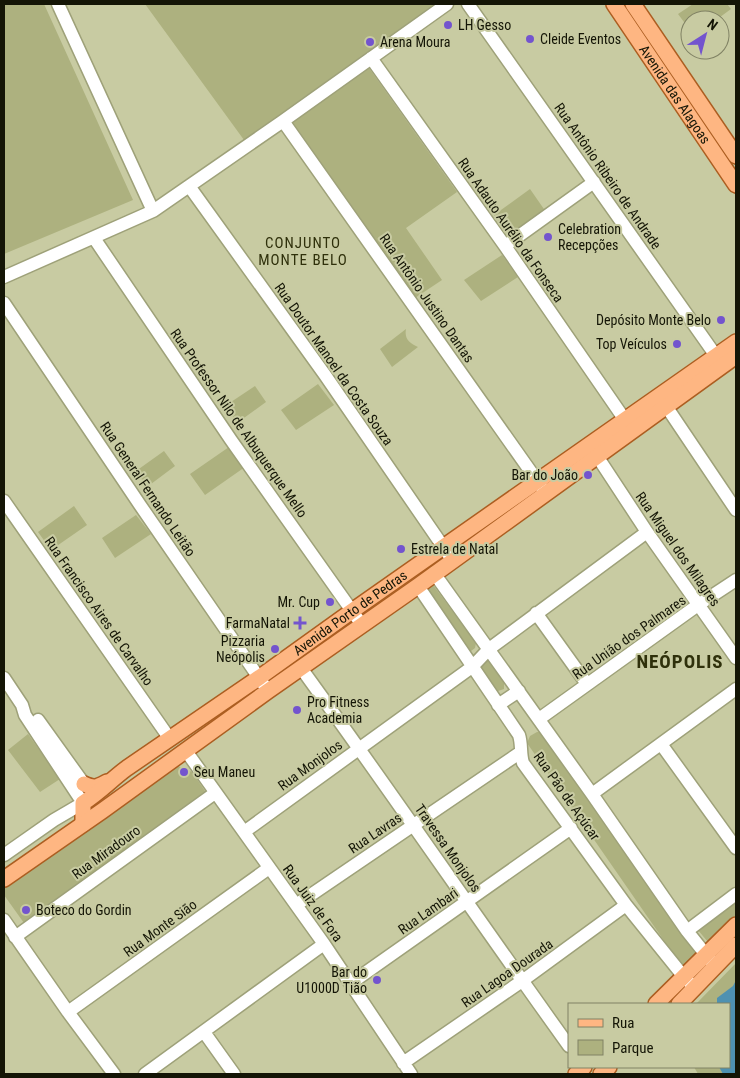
<svg xmlns="http://www.w3.org/2000/svg" width="740" height="1078" font-family="'Roboto Condensed',sans-serif">
  <style>
    .green { fill: #adb17f }
    .water { fill: #4e91b1 }
    .lines { fill: none; stroke-linecap: round; stroke-linejoin: round }
    .minor-casing { stroke: #9ea179; stroke-width: 15 }
    .major-casing { stroke: #ac5e21; stroke-width: 18 }
    .minor { stroke: #fff; stroke-width: 12 }
    .major { stroke: #feb682; stroke-width: 15 }
    .poi-dot { fill: #7354ce; stroke: #c8cba2; stroke-width: 2 }
    .labels { text-anchor: middle; stroke-width: 4; stroke-linejoin: round; paint-order: stroke }
    .poi-label { font-size: 14px; fill: #141506; stroke: #c8cba2; text-anchor: start }
    .street-label { font-size: 14px; fill: #141506; stroke: #c8cba2 }
    .neighbourhood-label { font-size: 15px; letter-spacing: 1px; fill: #2f300b; stroke: #c8cba2 }
    .district-label { font-size: 19px; font-weight: bold; letter-spacing: 1px; fill: #2f300b; stroke: #c8cba2 }
  </style>
  <rect width="100%" height="100%" fill="#c8cba2"/>
  <path class="green" d="M4 4H44L133 200 4 254Z
    M145 4H437L244 140Z
    M693 4H727L731 9 716 20H690V30L678 14Z
    M369 68 457 192 406 228 442 280 415 298 291 122Z
    M530 189 546 212 510 238 494 215Z
    M502 255 518 277 481 301 464 280Z
    M406 329C404 339 410 343 418 347L392 367 380 349Z
    M318 384 334 405 296 430 281 410Z
    M255 386 266 402 237 423 225 406Z
    M229 447 245 467 205 495 190 474Z
    M164 451 175 466 147 487 136 471Z
    M74 506 87 525 51 550 38 532Z
    M136 515 151 534 115 558 102 538Z
    M428 585H433L476 643 475 648 471 651 465 648 425 590Z
    M486 658 504 683V689L495 692 477 666Z
    M537 732H543L695 947 696 958 683 968 527 743 530 736Z
    M28 734 60 779 40 792 8 750Z
    M178 766 192 772 207 794 24 923 4 895V888Z
    M736 897V915L708 942 697 929Z
    M736 963V1074H698L694 1067H729V1004H696Z"/>
  <path class="water" d="M736 980V1074H723L719 1067H729V1004H717V998L733 986Z"/>
  <g class="lines">
    <defs>
      <path id="minor" d="M58 4 153 211
        M468 4 721 363
        M371 58 505 246 625 420
        M283 121 543 489
        M189 186 325 375 453 561
        M94 238 231 440 362 625
        M505 246 594 182
        M4 277 153 211 283 121 447 4
        M4 303 140 505 264 685
        M666 406 736 510
        M597 456 647 532 736 658
        M4 501 170 739
        M434 573 592 794 687 931 711 961
        M418 586 519 735C522 744 520 753 523 763L626 905 684 977 690 983
        M536 613 587 684
        M301 668C392 793 479 921 569 1046
        M4 678 22 705 25 715 83 803 54 820 4 855
        M498 705 519 691
        M539 719 698 605 736 580
        M38 720 84 784
        M661 744 736 848
        M186 751 324 944 411 1074
        M592 794 736 689
        M244 832 472 667 489 649 647 532
        M296 905 521 752
        M4 920 68 1012 114 1074
        M687 931 736 894
        M15 937 215 793
        M351 983 571 828
        M68 1012 269 868
        M204 1032 234 1074
        M403 1063 522 981 626 905
        M145 1074 324 944"/>
      <g id="major">
        <path id="s1" d="M614 4 736 185"/>
        <path d="M633 4 736 156"/>
        <path d="M84 784C95 789 97 787 107 782"/>
        <path id="s2" d="M83 824V803C99 793 112 779 127 768L260 677 352 611 736 342"/>
        <path d="M4 879 102 811 268 691 418 586 736 356"/>
        <path d="M656 1004 736 925"/>
        <path d="M679 1004 736 945"/>
        <path d="M576 1074 584 1067"/>
        <path d="M601 1074 609 1067"/>
      </g>
    </defs>
    <use href="#minor" class="minor-casing"/>
    <use href="#major" class="major-casing"/>
    <use href="#minor" class="minor"/>
    <use href="#major" class="major"/>
  </g>
  <g class="poi-dot">
    <circle cx="448" cy="25" r="5"/>
    <circle cx="530" cy="39" r="5"/>
    <circle cx="370" cy="42" r="5"/>
    <circle cx="548" cy="237" r="5"/>
    <circle cx="721" cy="320" r="5"/>
    <circle cx="677" cy="344" r="5"/>
    <circle cx="588" cy="475" r="5"/>
    <circle cx="401" cy="549" r="5"/>
    <circle cx="330" cy="602" r="5"/>
    <path d="M297.5 615.5h5v5h5v5h-5v5h-5v-5h-5v-5h5z"/>
    <circle cx="275" cy="649" r="5"/>
    <circle cx="297" cy="710" r="5"/>
    <circle cx="184" cy="772" r="5"/>
    <circle cx="26" cy="910" r="5"/>
    <circle cx="377" cy="980" r="5"/>
  </g>
  <g class="labels">
    <g class="poi-label">
      <text x="458" y="30">LH Gesso</text>
      <text x="540" y="44">Cleide Eventos</text>
      <text x="380" y="47">Arena Moura</text>
      <text x="558" y="234">Celebration<tspan x="558" dy="16">Recepções</tspan></text>
      <text x="711" y="325" text-anchor="end">Depósito Monte Belo</text>
      <text x="667" y="349" text-anchor="end">Top Veículos</text>
      <text x="578" y="480" text-anchor="end">Bar do João</text>
      <text x="411" y="554">Estrela de Natal</text>
      <text x="320" y="607" text-anchor="end">Mr. Cup</text>
      <text x="290" y="628" text-anchor="end">FarmaNatal</text>
      <text x="265" y="646" text-anchor="end">Pizzaria<tspan x="265" dy="16">Neópolis</tspan></text>
      <text x="307" y="707">Pro Fitness<tspan x="307" dy="16">Academia</tspan></text>
      <text x="194" y="777">Seu Maneu</text>
      <text x="36" y="915">Boteco do Gordin</text>
      <text x="367" y="977" text-anchor="end">Bar do<tspan x="367" dy="16">U1000D Tião</tspan></text>
    </g>
    <g class="street-label">
      <text dy="5" stroke="none"><textPath href="#s1" startOffset="109">Avenida das Alagoas</textPath></text>
      <text transform="translate(608 176) rotate(55)" y="5">Rua Antônio Ribeiro de Andrade</text>
      <text transform="translate(511 230) rotate(55)" y="5">Rua Adauto Aurélio da Fonseca</text>
      <text transform="translate(427 298) rotate(55)" y="5">Rua Antônio Justino Dantas</text>
      <text transform="translate(334 364) rotate(55)" y="5">Rua Doutor Manoel da Costa Souza</text>
      <text transform="translate(239 423) rotate(55)" y="5">Rua Professor Nilo de Albuquerque Mello</text>
      <text transform="translate(148 489) rotate(56)" y="5">Rua General Fernando Leitão</text>
      <text transform="translate(678 549) rotate(55)" y="5">Rua Miguel dos Milagres</text>
      <text transform="translate(99 611) rotate(55)" y="5">Rua Francisco Aires de Carvalho</text>
      <text dy="5" stroke="none"><textPath href="#s2" startOffset="349">Avenida Porto de Pedras</textPath></text>
      <text transform="translate(629 637) rotate(-35)" y="5">Rua União dos Palmares</text>
      <text transform="translate(310 765) rotate(-36)" y="5">Rua Monjolos</text>
      <text transform="translate(567 796) rotate(55)" y="5">Rua Pão de Açúcar</text>
      <text transform="translate(375 833) rotate(-34)" y="5">Rua Lavras</text>
      <text transform="translate(448 848) rotate(55)" y="5">Travessa Monjolos</text>
      <text transform="translate(106 852) rotate(-36)" y="5">Rua Miradouro</text>
      <text transform="translate(313 903) rotate(54)" y="5">Rua Juiz de Fora</text>
      <text transform="translate(428 911) rotate(-35)" y="5">Rua Lambari</text>
      <text transform="translate(160 928) rotate(-36)" y="5">Rua Monte Sião</text>
      <text transform="translate(507 973) rotate(-35)" y="5">Rua Lagoa Dourada</text>
    </g>
    <g class="neighbourhood-label">
      <text x="303" y="248">CONJUNTO<tspan x="303" dy="17">MONTE BELO</tspan></text>
    </g>
    <g class="district-label">
      <text x="680" y="668">NEÓPOLIS</text>
    </g>
  </g>
  <rect width="740" height="1078" fill="none" stroke="#141506" stroke-width="10"/>
  <rect x="568" y="1003" width="162" height="65" fill="#c8cba2" stroke="#808264"/>
  <rect x="578" y="1019" width="25" height="8" fill="#feb682" stroke="#808264"/>
  <text x="612" y="1028" font-size="15" fill="#141506">Rua</text>
  <rect x="578" y="1040" width="25" height="15" fill="#adb17f" stroke="#808264"/>
  <text x="612" y="1053" font-size="15" fill="#141506">Parque</text>
  <g transform="translate(705 35) rotate(36)"><circle r="24" fill="#c8cba2" stroke="#808264"/>
  <path d="M0-4L9 19L0 12L-9 19Z" fill="#7354ce"/>
  <text y="-8" font-size="14" font-weight="bold" text-anchor="middle" fill="#141506">N</text>
  </g>
</svg>
